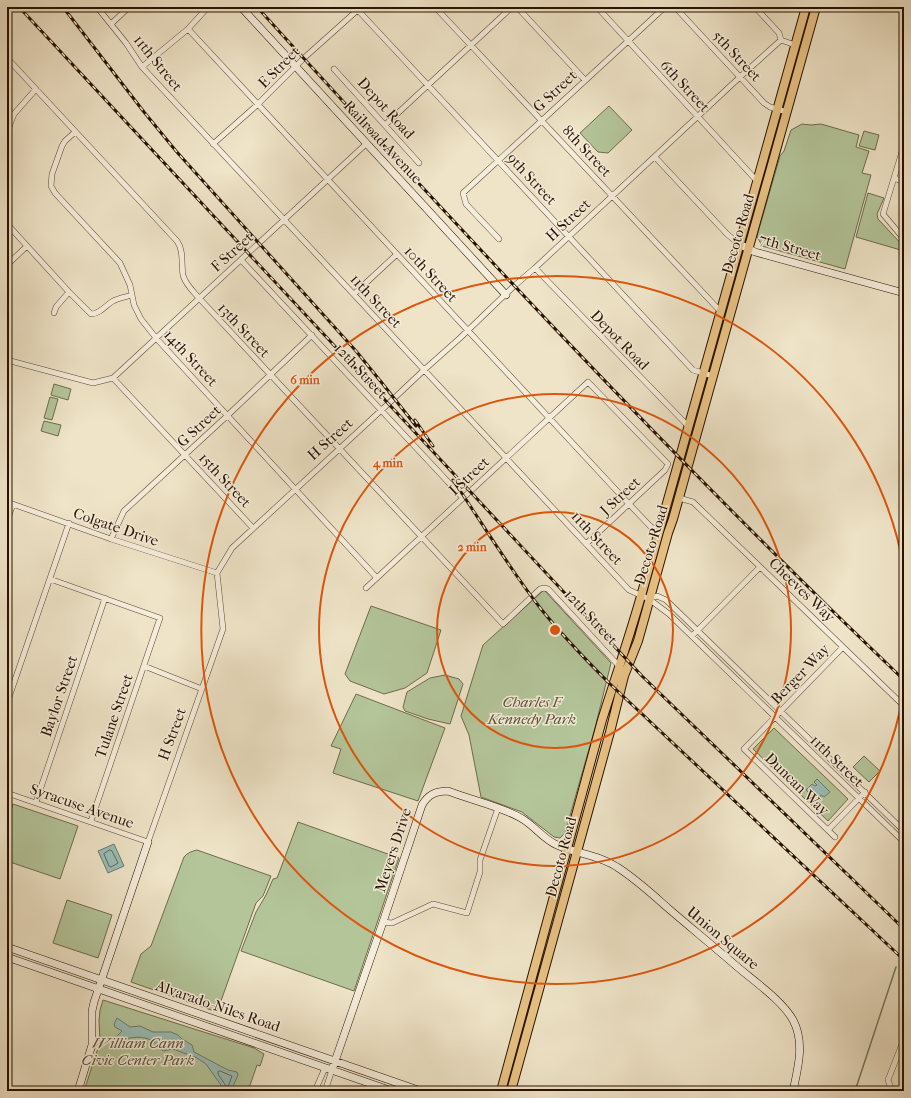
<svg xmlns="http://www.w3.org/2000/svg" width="911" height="1098" font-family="'IM FELL French Canon',serif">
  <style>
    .green { fill: #b4c59a; stroke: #6e6b4d }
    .water { fill: #9abeb7; stroke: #6c796e }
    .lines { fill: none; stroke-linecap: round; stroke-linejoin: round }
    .shore { stroke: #61685c; stroke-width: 1 }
    .stream { stroke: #6c796e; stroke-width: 1.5 }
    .street-casing { stroke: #5a4632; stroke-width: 6 }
    .secondary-casing { stroke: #281100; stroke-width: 8 }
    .primary-casing { stroke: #281100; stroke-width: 10 }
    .street { stroke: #f5eddb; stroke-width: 5 }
    .secondary { stroke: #f5eddb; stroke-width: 7 }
    .primary { stroke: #e8c284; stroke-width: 8 }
    .rail-casing { stroke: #281100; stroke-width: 3 }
    .rail { stroke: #f5eddb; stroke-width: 1.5; stroke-dasharray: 4.5; stroke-linecap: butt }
    .ring { fill: none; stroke: #de550b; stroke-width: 2 }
    .labels { text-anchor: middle; stroke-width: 3; stroke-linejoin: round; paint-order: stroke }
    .street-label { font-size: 15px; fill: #281100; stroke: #f5eddb }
    .park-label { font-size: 15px; font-style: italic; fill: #595036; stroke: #f5eddb }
    .centre { fill: #de550b; stroke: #f5eddb; stroke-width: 2 }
    .ring-label { font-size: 12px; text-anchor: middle; font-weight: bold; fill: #de550b; stroke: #f5eddb; stroke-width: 3; stroke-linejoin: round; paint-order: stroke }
  </style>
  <rect width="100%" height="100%" fill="#efe4c8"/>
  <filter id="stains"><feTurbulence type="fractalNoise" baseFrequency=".005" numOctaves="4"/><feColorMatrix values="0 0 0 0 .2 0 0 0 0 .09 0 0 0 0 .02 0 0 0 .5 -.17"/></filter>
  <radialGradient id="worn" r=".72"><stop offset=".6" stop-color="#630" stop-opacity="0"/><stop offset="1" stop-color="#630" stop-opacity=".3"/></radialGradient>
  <path class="green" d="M609 106 632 130 608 153 598 152 580 133Z
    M802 124 811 125 821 124 859 135 856 147 869 151 862 173 871 175 845 269 762 246 757 236 780 156 784 151 791 130Z
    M864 131 879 135 875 150 859 146Z
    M868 193 884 198 877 214 878 219 904 247V251L856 237Z
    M54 384 71 389 68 400 51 395Z
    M50 397 58 399 52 420 44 418Z
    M44 421 61 425 58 436 41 431Z
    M544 590 611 663 595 728 565 833 560 838 554 837 522 812 481 797 469 735 461 716 483 645Z
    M371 606 441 630 427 673 405 688 384 694 350 681 345 674Z
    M445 675 459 679 463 684 450 724 428 719 405 711 403 707 407 692 430 678Z
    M356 694 445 728 418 801 333 773 341 749 331 746Z
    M774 728 848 799 828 821 753 749Z
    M864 756 880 771 869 782 853 767Z
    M13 804 78 826 60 879 7 861V823Z
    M298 822 399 858 354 991 241 951 256 912 266 895 273 879 277 878 279 873Z
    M197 850 271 876 263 896 256 903 217 1012 131 982 141 954 151 946 184 857C187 853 192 851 197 850Z
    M67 900 112 915 98 958 53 943Z
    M103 1000 254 1048 264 1054 260 1066 257 1065 248 1091H84L100 1042 99 1021 100 1010Z"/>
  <path class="water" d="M817 779 830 792 824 797 821 795 820 796 821 798 818 802 806 790 812 784 815 786 817 785 814 782Z
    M114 844 124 866 108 873 98 851Z
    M117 1018 130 1027 140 1026 153 1032H171L178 1035 182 1039 192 1045 194 1052 228 1070 237 1072 238 1075 231 1091H220L221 1085 206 1064 197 1058 173 1049 163 1051C159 1048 157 1044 153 1041 144 1036 131 1036 123 1041L119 1040 116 1037 122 1031 115 1027 114 1024Z"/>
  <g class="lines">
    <path class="shore" d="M110 850 112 851 118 863 111 867 109 866 104 854Z
      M220 1071 232 1076 228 1087 226 1086 218 1074V1072Z"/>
    <path class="stream" d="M855 1091 896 967"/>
    <defs>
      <path id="street" d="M97 7 126 43 142 67 629 590 649 599 669 614 904 842
        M355 7 693 370 713 376
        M435 7 721 312
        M517 7 585 80
        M597 7 757 181
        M675 7 764 103 770 107 787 112
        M755 7 779 33 781 40 795 45
        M111 24 129 7
        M188 29 629 504 651 527 660 531
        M7 58 177 241C184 251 181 263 183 275 185 284 193 291 199 298L503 624 540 589 544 588 548 589 619 666
        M142 67 188 29 208 7
        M334 69 419 163
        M385 125 512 7
        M7 132 14 114 36 89
        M75 132 65 141 62 146 52 174 51 186 55 193 120 263 130 285 134 305 141 319 156 338 377 578
        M213 144 257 105 304 58 361 7
        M904 145 883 214 904 239
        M655 157 727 234 739 244
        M894 178 904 182
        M7 224 69 292 91 314C100 314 106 305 113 301 119 298 126 297 132 295
        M499 239 466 204 463 193 665 7
        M241 260 463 498
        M7 265 27 246
        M535 268 689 427
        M354 294 396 255
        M54 313 56 307 69 292
        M7 360 93 383 113 378 366 144
        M113 378 253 528
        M679 498 693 502 904 706
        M7 502 111 539 217 573
        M7 521 13 504
        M111 539 124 511 228 415 312 335
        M50 579 160 618 91 821
        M366 588 588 382 668 464 665 470 586 544
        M649 599 657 596 666 600 904 831
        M692 636 760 567
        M144 666 202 689
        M7 703 69 523
        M7 793 148 842 223 629 217 573 232 548 388 404 424 370 460 338 514 286 535 268 740 77 781 40
        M36 802 105 598
        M828 830 865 792
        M835 837 744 749 843 647
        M383 922 392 923 433 904 467 913 480 872V860L498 808
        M891 1088 888 1080 904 1039
        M891 1088 898 1091
        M315 1091 325 1068
        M325 1091 332 1070"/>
      <path id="secondary" d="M241 7 506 295
        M739 244 755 252 904 293
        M7 947 421 1091
        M7 957 392 1091
        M332 1070 383 922 422 805C428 795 435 791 448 791 471 800 500 806 521 818 535 826 543 839 557 845 577 854 599 855 617 867 636 879 652 894 669 909 690 927 712 945 734 964 751 979 782 1000 793 1020 805 1042 798 1068 793 1091
        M78 1091 92 1045V1011L94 1002 148 842"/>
      <path id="primary" d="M501 1091 602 720C615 679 629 638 641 596L806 7
        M511 1091 610 732 624 676 638 641 668 533 673 519 816 7"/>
    </defs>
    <use href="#street" class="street-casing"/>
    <use href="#secondary" class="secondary-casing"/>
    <use href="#primary" class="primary-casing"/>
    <use href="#street" class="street"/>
    <use href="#secondary" class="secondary"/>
    <use href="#primary" class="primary"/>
    <defs>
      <path id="rail" d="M19 7 642 676 904 929
        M63 7 144 112 176 151 356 351 382 383 416 426
        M257 7C466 237 679 465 904 680
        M415 420 433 446
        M453 480C482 523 509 568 541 609 562 635 585 659 609 683L904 960"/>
    </defs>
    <use href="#rail" class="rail-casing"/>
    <use href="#rail" class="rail"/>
  </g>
  <g class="ring">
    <circle cx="555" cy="630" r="118"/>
    <circle cx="555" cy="630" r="236"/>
    <path d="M904 691A354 354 0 1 1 904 569"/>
  </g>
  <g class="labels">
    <g class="street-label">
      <text transform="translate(737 56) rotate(47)" y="5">5th Street</text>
      <text transform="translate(158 63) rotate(51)" y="5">11th Street</text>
      <text transform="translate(279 67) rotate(-45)" y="5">E Street</text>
      <text transform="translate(685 86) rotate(47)" y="5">6th Street</text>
      <text transform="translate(555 91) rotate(-43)" y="5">G Street</text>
      <text transform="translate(386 108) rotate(48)" y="5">Depot Road</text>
      <text transform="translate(383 142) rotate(47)" y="5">Railroad Avenue</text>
      <text transform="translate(587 151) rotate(47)" y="5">8th Street</text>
      <text transform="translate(532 179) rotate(47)" y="5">9th Street</text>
      <text transform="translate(568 220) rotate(-43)" y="5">H Street</text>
      <text transform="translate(738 234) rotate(-74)" y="5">Decoto Road</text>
      <text transform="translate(790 247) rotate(16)" y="5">7th Street</text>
      <text transform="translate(232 252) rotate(-42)" y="5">F Street</text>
      <text transform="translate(431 274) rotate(47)" y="5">10th Street</text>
      <text transform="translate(376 301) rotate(47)" y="5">11th Street</text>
      <text transform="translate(244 330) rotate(47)" y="5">13th Street</text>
      <text transform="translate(620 340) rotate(46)" y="5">Depot Road</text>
      <text transform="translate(191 358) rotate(47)" y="5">14th Street</text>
      <text transform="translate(361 371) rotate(47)" y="5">12th Street</text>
      <text transform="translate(199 426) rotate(-43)" y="5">G Street</text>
      <text transform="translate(330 439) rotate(-42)" y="5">H Street</text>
      <text transform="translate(469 476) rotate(-43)" y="5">I Street</text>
      <text transform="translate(225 480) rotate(47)" y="5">15th Street</text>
      <text transform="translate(620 496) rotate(-43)" y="5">J Street</text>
      <text transform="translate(116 527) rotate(19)" y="5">Colgate Drive</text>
      <text transform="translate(597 538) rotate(47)" y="5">11th Street</text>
      <text transform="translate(651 545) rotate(-73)" y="5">Decoto Road</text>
      <text transform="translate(802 590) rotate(44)" y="5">Cheeves Way</text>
      <text transform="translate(591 617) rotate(47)" y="5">12th Street</text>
      <text transform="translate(800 674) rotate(-46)" y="5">Berger Way</text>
      <text transform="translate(59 696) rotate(-71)" y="5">Baylor Street</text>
      <text transform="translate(114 716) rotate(-71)" y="5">Tulane Street</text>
      <text transform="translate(172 734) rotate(-70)" y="5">H Street</text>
      <text transform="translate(837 761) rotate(44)" y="5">11th Street</text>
      <text transform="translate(797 784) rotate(44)" y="5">Duncan Way</text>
      <text transform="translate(82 806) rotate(19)" y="5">Syracuse Avenue</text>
      <text transform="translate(393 850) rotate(-72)" y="5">Meyers Drive</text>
      <text transform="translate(561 857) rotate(-75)" y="5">Decoto Road</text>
      <text transform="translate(723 938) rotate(40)" y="5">Union Square</text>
      <text transform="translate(218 1006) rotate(19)" y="5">Alvarado-Niles Road</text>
    </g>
    <g class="park-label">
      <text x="532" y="707">Charles F<tspan x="532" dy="17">Kennedy Park</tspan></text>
      <text x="138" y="1048">William Cann<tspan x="138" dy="17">Civic Center Park</tspan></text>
    </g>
  </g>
  <circle cx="555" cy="630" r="6" class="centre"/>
  <g class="ring-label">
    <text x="305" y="384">6 min</text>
    <text x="388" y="467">4 min</text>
    <text x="472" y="551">2 min</text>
  </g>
  <rect width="911" height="1098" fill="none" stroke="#efe4c8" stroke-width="24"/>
  <rect x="8" y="8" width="895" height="1082" fill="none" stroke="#281100" stroke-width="2"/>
  <rect x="12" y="12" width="887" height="1074" fill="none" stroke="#281100"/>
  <rect width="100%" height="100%" filter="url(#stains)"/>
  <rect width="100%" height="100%" fill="url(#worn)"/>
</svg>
